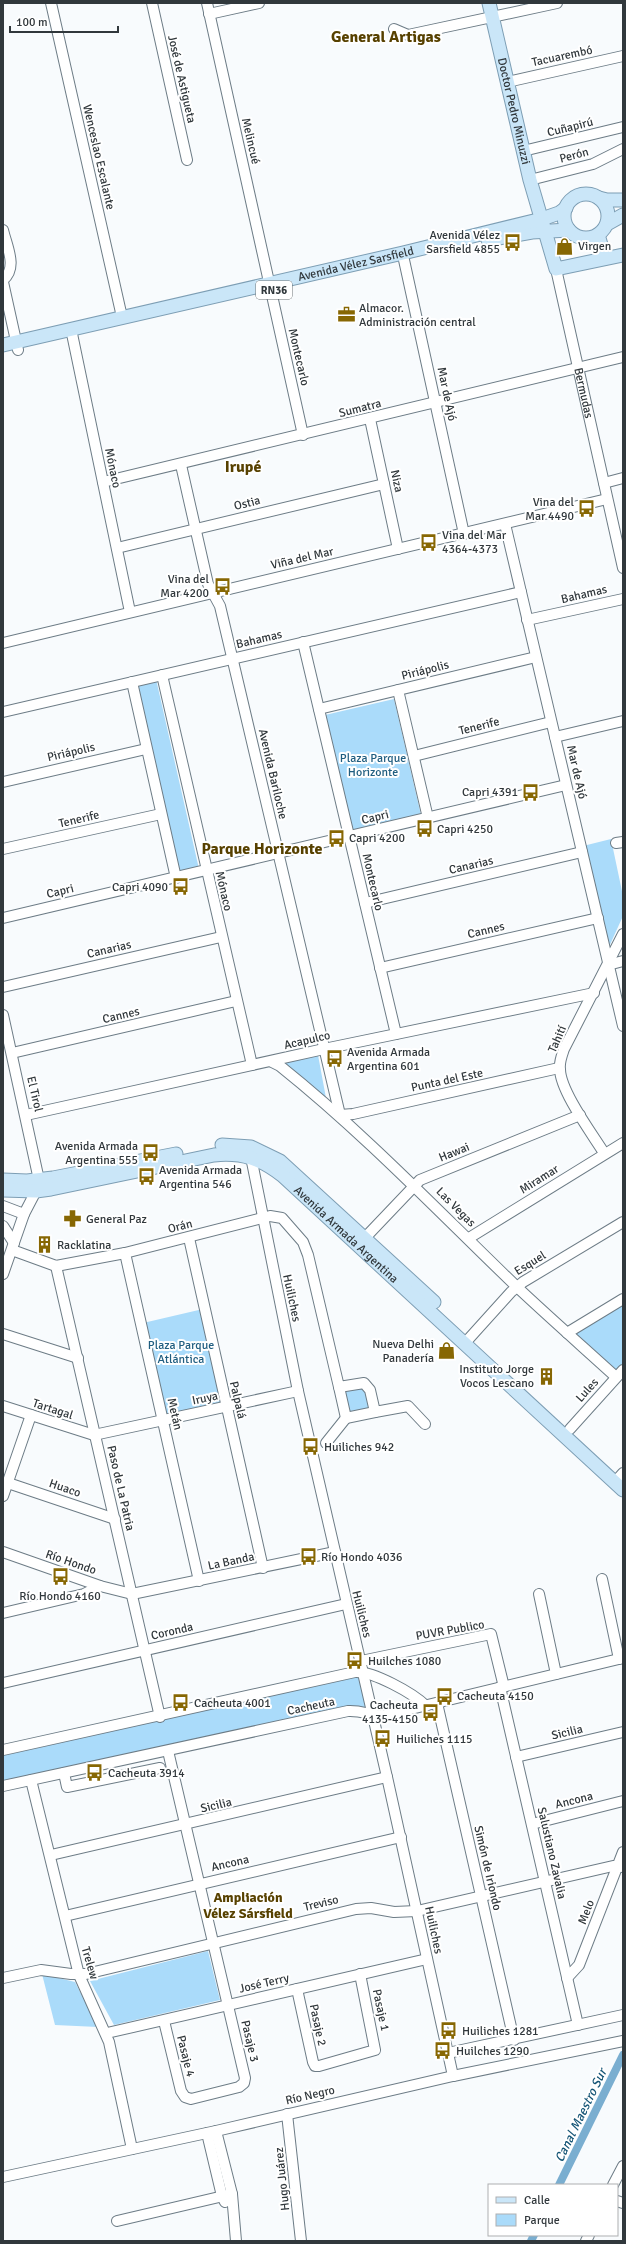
<svg xmlns="http://www.w3.org/2000/svg" width="626" height="2244" font-family="Signika,sans-serif">
  <style>
    .green { fill: #aadbfa }
    .lines { fill: none; stroke-linecap: round; stroke-linejoin: round }
    .canal { stroke: #7aaed0; stroke-width: 8 }
    .minor-casing { stroke: #6d7c86; stroke-width: 12 }
    .major-casing { stroke: #7d9eb4; stroke-width: 15 }
    .minor { stroke: #fff; stroke-width: 10 }
    .major { stroke: #cae6f8; stroke-width: 13 }
    .labels { text-anchor: middle; stroke-width: 4; stroke-linejoin: round; paint-order: stroke }
    .shield { fill: #fff; stroke: #6f7476; stroke-width: 1 }
    .shield-label { font-size: 11px; font-weight: bold; fill: #31383c }
    .street-label { font-size: 12px; fill: #31383c; stroke: #fff }
    .poi-label { font-size: 12px; fill: #31383c; stroke: #fff; text-anchor: start }
    .park-label { font-size: 12px; fill: #205e80; stroke: #fff }
    .water-label { font-size: 13px; font-style: italic; fill: #155576; stroke: #fff }
    .quarter-label { font-size: 14px; font-weight: bold; fill: #574100; stroke: #fff }
    .district-label { font-size: 16px; font-weight: bold; fill: #574100; stroke: #fff }
  </style>
  <rect width="100%" height="100%" fill="#f8fbfd"/>
  <path class="green" d="M156 679 199 869 179 873 136 684Z
    M394 699 421 815 351 831 325 715Z
    M611 839 623 896V916L608 949 583 846Z
    M318 1055 326 1098 282 1062Z
    M623 1303V1363L614 1373 571 1335Z
    M203 1309 224 1405 164 1417 143 1323Z
    M366 1388 370 1407 367 1410 350 1411 343 1392 346 1389Z
    M363 1671 371 1712 363 1711 3 1786V1750Z
    M208 1951 220 2000 114 2025 90 1981Z
    M42 1974 75 1982 98 2027 55 2025Z"/>
  <g class="lines">
    <path class="canal" d="M559 2185 623 2055
      M531 2241 534 2235"/>
    <defs>
      <g id="minor">
        <path d="M51 3 122 317"/>
        <path d="M152 3 187 160"/>
        <path d="M207 3 303 435"/>
        <path d="M209 14 259 3"/>
        <path d="M394 29 408 35 557 3"/>
        <path d="M507 82 623 56"/>
        <path d="M523 151 623 127"/>
        <path d="M530 180 593 164 623 149"/>
        <path d="M3 230C7 247 18 268 3 280"/>
        <path d="M404 260 464 534"/>
        <path id="s1" d="M556 269 623 568"/>
        <path d="M3 282 18 350"/>
        <path d="M71 329 130 612"/>
        <path d="M370 419 398 549"/>
        <path d="M181 465 208 584 220 606 340 1115"/>
        <path d="M103 482 623 357"/>
        <path d="M604 483 623 478"/>
        <path d="M505 524 623 1026"/>
        <path d="M117 548 384 484"/>
        <path d="M527 620 623 599"/>
        <path d="M303 642 396 1034"/>
        <path d="M3 643 607 499"/>
        <path d="M162 675 252 1065"/>
        <path d="M132 682 176 878"/>
        <path d="M398 690 428 818"/>
        <path d="M319 709 536 657"/>
        <path d="M3 712 521 592"/>
        <path d="M555 737 623 721"/>
        <path d="M414 756 551 722"/>
        <path d="M3 782 146 749"/>
        <path d="M616 843 623 842"/>
        <path d="M3 849 161 814"/>
        <path d="M365 903 582 852"/>
        <path d="M3 918 566 785"/>
        <path d="M608 965 623 961"/>
        <path d="M380 968 598 918"/>
        <path d="M3 987 221 937"/>
        <path d="M3 1015 39 1180 36 1191 24 1214 3 1274"/>
        <path d="M12 1053 236 1001"/>
        <path d="M272 1062 280 1066C365 1134 439 1212 517 1287 550 1318 583 1347 616 1377"/>
        <path d="M26 1115 324 1049 594 993"/>
        <path d="M340 1115 353 1114 559 1068"/>
        <path d="M604 1153C593 1135 560 1091 560 1069 559 1062 562 1055 564 1049L623 934"/>
        <path d="M251 1157 298 1391 387 1777 453 2076"/>
        <path d="M3 1206 24 1214"/>
        <path d="M3 1226 14 1243"/>
        <path d="M189 1238 263 1568"/>
        <path d="M469 1238 623 1143"/>
        <path d="M360 1243 420 1180 580 1115"/>
        <path d="M12 1250 56 1266 125 1253 270 1216 282 1218 303 1242 308 1255 339 1387 364 1383 370 1390 375 1412 408 1406 425 1424"/>
        <path d="M125 1253 199 1581"/>
        <path d="M56 1266 160 1717"/>
        <path d="M567 1333 623 1299"/>
        <path d="M3 1334 78 1358"/>
        <path d="M465 1343 511 1292 523 1282 623 1222"/>
        <path d="M339 1387 346 1418 375 1412"/>
        <path d="M3 1406 94 1435 298 1391"/>
        <path d="M570 1429 623 1370"/>
        <path d="M326 1443 346 1418"/>
        <path d="M615 1482 623 1473"/>
        <path d="M8 1483 115 1519"/>
        <path d="M3 1496 31 1415"/>
        <path d="M3 1552 100 1586 132 1594 335 1552"/>
        <path d="M602 1579 619 1659"/>
        <path d="M539 1594 556 1674"/>
        <path d="M3 1613 84 1594 100 1586"/>
        <path d="M361 1661 491 1634 504 1687"/>
        <path d="M3 1683 346 1604"/>
        <path d="M500 1687 578 2025"/>
        <path d="M437 1703 514 2040"/>
        <path d="M3 1750 355 1672C373 1671 413 1693 426 1706"/>
        <path d="M516 1757 623 1732"/>
        <path d="M64 1773 67 1787 160 1768"/>
        <path d="M31 1780 79 1975 109 2042 132 2149"/>
        <path d="M3 1786 348 1711C362 1710 375 1717 386 1715L623 1658"/>
        <path d="M532 1824 623 1801"/>
        <path d="M51 1855 387 1777"/>
        <path d="M65 1916 401 1837"/>
        <path d="M3 1978 41 1970 71 1974H86L356 1909 371 1908 394 1912 417 1911 613 1866 623 1867"/>
        <path d="M567 1978 579 1965 623 1852"/>
        <path d="M297 1989 313 2062 315 2066H319L375 2050 360 1974"/>
        <path d="M164 2021 181 2091 185 2097 191 2099 239 2087 244 2083 245 2078 168 1751"/>
        <path d="M107 2033 427 1959"/>
        <path d="M448 2053 623 2015"/>
        <path d="M287 2114 301 2241"/>
        <path d="M216 2131 232 2194 236 2241"/>
        <path d="M207 2133 222 2196 225 2202"/>
        <path d="M3 2177 216 2131 453 2076 623 2041"/>
        <path d="M613 2185 623 2166"/>
        <path d="M617 2201 623 2203"/>
        <path d="M117 2221 232 2194"/>
        <path d="M586 2241 589 2235"/>
      </g>
      <g id="major">
        <path id="s2" d="M489 3 530 180 556 269 623 255"/>
        <circle cx="586" cy="216" r="22"/>
        <path d="M599 198 607 200H623"/>
        <path d="M607 224 623 215"/>
        <path d="M598 235 605 258"/>
        <path d="M488 240 532 232 569 230"/>
        <path id="s3" d="M3 345 403 253 542 219 559 213 566 208"/>
        <path d="M222 1145 251 1147 280 1161 434 1302"/>
        <path d="M3 1180 27 1181 53 1178 176 1154"/>
        <path id="s4" d="M3 1190 36 1191 51 1189 214 1155C242 1152 262 1159 283 1176L623 1490"/>
      </g>
    </defs>
    <use href="#minor" class="minor-casing"/>
    <use href="#major" class="major-casing"/>
    <use href="#minor" class="minor"/>
    <use href="#major" class="major"/>
  </g>
  <defs>
    <symbol id="bus-bare" viewBox="-9 -9 18 18"><path d="M-5-6H5V4H4V6H2V4H-2V6H-4V4H-5ZM-3.5-4V0h7V-4ZM-3.5 1.2v1.5H-2V1.2ZM2 1.2v1.5H3.5V1.2Z" fill="#876703" stroke="#fff" stroke-width="2.5" paint-order="stroke"/></symbol>
    <symbol id="shop-bare" viewBox="-9 -9 18 18"><path d="M-5-2.5h2.3a2.7 3.5 0 0 1 5.4 0H5L5.5 6h-11ZM-1.5-2.5h3a1.5 2.3 0 0 0-3 0Z" fill="#876703" stroke="#fff" stroke-width="2.5" paint-order="stroke"/></symbol>
    <symbol id="office-bare" viewBox="-9 -9 18 18"><path d="M-6-3h4V-5.5h4V-3h4V5H-6ZM-1-4.5V-3h2v-1.5ZM-6 0V1H6V0Z" fill="#876703" stroke="#fff" stroke-width="2.5" paint-order="stroke"/></symbol>
    <symbol id="pharmacy-bare" viewBox="-9 -9 18 18"><path d="M-2-6h4v4h4v4h-4v4h-4v-4h-4v-4h4Z" fill="#876703" stroke="#fff" stroke-width="2.5" paint-order="stroke"/></symbol>
    <symbol id="building-bare" viewBox="-9 -9 18 18"><path d="M-4-6H4V6H1V3H-1V6H-4ZM-2.5-4.3h1.7v1.8h-1.7ZM.8-4.3h1.7v1.8H.8ZM-2.5-1h1.7V.8h-1.7ZM.8-1h1.7V.8H.8Z" fill="#876703" stroke="#fff" stroke-width="2.5" paint-order="stroke"/></symbol>
  </defs>
  <g fill-rule="evenodd">
    <use href="#bus-bare" x="500" y="230" width="25" height="25"/>
    <use href="#shop-bare" x="552" y="234" width="25" height="25"/>
    <use href="#office-bare" x="334" y="302" width="25" height="25"/>
    <use href="#bus-bare" x="574" y="496" width="25" height="25"/>
    <use href="#bus-bare" x="416" y="530" width="25" height="25"/>
    <use href="#bus-bare" x="210" y="574" width="25" height="25"/>
    <use href="#bus-bare" x="518" y="780" width="25" height="25"/>
    <use href="#bus-bare" x="412" y="816" width="25" height="25"/>
    <use href="#bus-bare" x="324" y="826" width="25" height="25"/>
    <use href="#bus-bare" x="168" y="874" width="25" height="25"/>
    <use href="#bus-bare" x="322" y="1046" width="25" height="25"/>
    <use href="#bus-bare" x="138" y="1140" width="25" height="25"/>
    <use href="#bus-bare" x="134" y="1164" width="25" height="25"/>
    <use href="#pharmacy-bare" x="60" y="1206" width="25" height="25"/>
    <use href="#building-bare" x="32" y="1232" width="25" height="25"/>
    <use href="#shop-bare" x="434" y="1338" width="25" height="25"/>
    <use href="#building-bare" x="534" y="1364" width="25" height="25"/>
    <use href="#bus-bare" x="298" y="1434" width="25" height="25"/>
    <use href="#bus-bare" x="296" y="1544" width="25" height="25"/>
    <use href="#bus-bare" x="48" y="1564" width="25" height="25"/>
    <use href="#bus-bare" x="342" y="1648" width="25" height="25"/>
    <use href="#bus-bare" x="432" y="1684" width="25" height="25"/>
    <use href="#bus-bare" x="168" y="1690" width="25" height="25"/>
    <use href="#bus-bare" x="418" y="1700" width="25" height="25"/>
    <use href="#bus-bare" x="370" y="1726" width="25" height="25"/>
    <use href="#bus-bare" x="82" y="1760" width="25" height="25"/>
    <use href="#bus-bare" x="436" y="2018" width="25" height="25"/>
    <use href="#bus-bare" x="430" y="2038" width="25" height="25"/>
  </g>
  <g class="labels">
    <rect class="shield" x="256" y="281" width="36" height="18" rx="3"/>
    <g class="shield-label">
      <text x="274" y="294">RN36</text>
    </g>
    <g class="street-label">
      <text transform="translate(562 56) rotate(-12)" y="4">Tacuarembó</text>
      <text transform="translate(182 79) rotate(77)" y="4">José de Astigueta</text>
      <text dy="4" stroke="none"><textPath href="#s2" startOffset="111">Doctor Pedro Minuzzi</textPath></text>
      <text transform="translate(570 127) rotate(-14)" y="4">Cuñapirú</text>
      <text transform="translate(251 141) rotate(77)" y="4">Melincué</text>
      <text transform="translate(574 155) rotate(-15)" y="4">Perón</text>
      <text transform="translate(99 157) rotate(77)" y="4">Wenceslao Escalante</text>
      <text dy="4" stroke="none"><textPath href="#s3" startOffset="362">Avenida Vélez Sarsfield</textPath></text>
      <text transform="translate(299 357) rotate(77)" y="4">Montecarlo</text>
      <text dy="4" stroke="none"><textPath href="#s1" startOffset="127">Bermudas</textPath></text>
      <text transform="translate(447 394) rotate(78)" y="4">Mar de Ajó</text>
      <text transform="translate(360 408) rotate(-14)" y="4">Sumatra</text>
      <text transform="translate(113 468) rotate(78)" y="4">Mónaco</text>
      <text transform="translate(397 481) rotate(78)" y="4">Niza</text>
      <text transform="translate(247 503) rotate(-14)" y="4">Ostia</text>
      <text transform="translate(302 558) rotate(-13)" y="4">Viña del Mar</text>
      <text transform="translate(584 594) rotate(-13)" y="4">Bahamas</text>
      <text transform="translate(259 639) rotate(-13)" y="4">Bahamas</text>
      <text transform="translate(425 670) rotate(-14)" y="4">Piriápolis</text>
      <text transform="translate(479 726) rotate(-14)" y="4">Tenerife</text>
      <text transform="translate(71 752) rotate(-13)" y="4">Piriápolis</text>
      <text transform="translate(577 772) rotate(77)" y="4">Mar de Ajó</text>
      <text transform="translate(273 774) rotate(77)" y="4">Avenida Bariloche</text>
      <text transform="translate(375 817) rotate(-13)" y="4">Capri</text>
      <text transform="translate(79 819) rotate(-13)" y="4">Tenerife</text>
      <text transform="translate(471 865) rotate(-13)" y="4">Canarias</text>
      <text transform="translate(373 882) rotate(77)" y="4">Montecarlo</text>
      <text transform="translate(60 891) rotate(-13)" y="4">Capri</text>
      <text transform="translate(224 891) rotate(77)" y="4">Mónaco</text>
      <text transform="translate(486 930) rotate(-13)" y="4">Cannes</text>
      <text transform="translate(109 949) rotate(-13)" y="4">Canarias</text>
      <text transform="translate(121 1015) rotate(-13)" y="4">Cannes</text>
      <text transform="translate(557 1039) rotate(-66)" y="4">Tahití</text>
      <text transform="translate(307 1040) rotate(-13)" y="4">Acapulco</text>
      <text transform="translate(447 1080) rotate(-12)" y="4">Punta del Este</text>
      <text transform="translate(35 1094) rotate(77)" y="4">El Tirol</text>
      <text transform="translate(454 1152) rotate(-22)" y="4">Hawai</text>
      <text transform="translate(539 1179) rotate(-32)" y="4">Miramar</text>
      <text transform="translate(456 1207) rotate(45)" y="4">Las Vegas</text>
      <text transform="translate(180 1226) rotate(-14)" y="4">Orán</text>
      <text dy="4" stroke="none"><textPath href="#s4" startOffset="375">Avenida Armada Argentina</textPath></text>
      <text transform="translate(530 1263) rotate(-32)" y="4">Esquel</text>
      <text transform="translate(292 1298) rotate(78)" y="4">Huiliches</text>
      <text transform="translate(587 1390) rotate(-48)" y="4">Lules</text>
      <text transform="translate(205 1398) rotate(-12)" y="4">Iruya</text>
      <text transform="translate(238 1400) rotate(77)" y="4">Palpalá</text>
      <text transform="translate(53 1409) rotate(18)" y="4">Tartagal</text>
      <text transform="translate(175 1414) rotate(77)" y="4">Metán</text>
      <text transform="translate(65 1488) rotate(19)" y="4">Huaco</text>
      <text transform="translate(121 1488) rotate(77)" y="4">Paso de La Patria</text>
      <text transform="translate(231 1561) rotate(-12)" y="4">La Banda</text>
      <text transform="translate(71 1562) rotate(19)" y="4">Río Hondo</text>
      <text transform="translate(362 1614) rotate(76)" y="4">Huiliches</text>
      <text transform="translate(450 1630) rotate(-10)" y="4">PUVR Publico</text>
      <text transform="translate(172 1631) rotate(-13)" y="4">Coronda</text>
      <text transform="translate(311 1706) rotate(-12)" y="4">Cacheuta</text>
      <text transform="translate(567 1732) rotate(-13)" y="4">Sicilia</text>
      <text transform="translate(574 1800) rotate(-14)" y="4">Ancona</text>
      <text transform="translate(216 1805) rotate(-13)" y="4">Sicilia</text>
      <text transform="translate(552 1853) rotate(77)" y="4">Salustiano Zavalia</text>
      <text transform="translate(230 1863) rotate(-13)" y="4">Ancona</text>
      <text transform="translate(488 1868) rotate(77)" y="4">Simón de Iriondo</text>
      <text transform="translate(321 1903) rotate(-13)" y="4">Treviso</text>
      <text transform="translate(586 1912) rotate(-69)" y="4">Melo</text>
      <text transform="translate(434 1930) rotate(78)" y="4">Huiliches</text>
      <text transform="translate(90 1963) rotate(74)" y="4">Trelew</text>
      <text transform="translate(264 1983) rotate(-13)" y="4">José Terry</text>
      <text transform="translate(381 2010) rotate(78)" y="4">Pasaje 1</text>
      <text transform="translate(318 2025) rotate(78)" y="4">Pasaje 2</text>
      <text transform="translate(250 2041) rotate(77)" y="4">Pasaje 3</text>
      <text transform="translate(186 2056) rotate(76)" y="4">Pasaje 4</text>
      <text transform="translate(310 2095) rotate(-13)" y="4">Río Negro</text>
      <text transform="translate(282 2179) rotate(-96)" y="4">Hugo Juárez</text>
    </g>
    <g class="poi-label">
      <text x="500" y="239" text-anchor="end">Avenida Vélez<tspan x="500" dy="14">Sarsfield 4855</tspan></text>
      <text x="578" y="250">Virgen</text>
      <text x="359" y="312">Almacor.<tspan x="359" dy="14">Administración central</tspan></text>
      <text x="574" y="506" text-anchor="end">Vina del<tspan x="574" dy="14">Mar 4490</tspan></text>
      <text x="442" y="539">Vina del Mar<tspan x="442" dy="14">4364-4373</tspan></text>
      <text x="209" y="583" text-anchor="end">Vina del<tspan x="209" dy="14">Mar 4200</tspan></text>
      <text x="518" y="796" text-anchor="end">Capri 4391</text>
      <text x="437" y="833">Capri 4250</text>
      <text x="349" y="842">Capri 4200</text>
      <text x="168" y="891" text-anchor="end">Capri 4090</text>
      <text x="347" y="1056">Avenida Armada<tspan x="347" dy="14">Argentina 601</tspan></text>
      <text x="138" y="1150" text-anchor="end">Avenida Armada<tspan x="138" dy="14">Argentina 555</tspan></text>
      <text x="159" y="1174">Avenida Armada<tspan x="159" dy="14">Argentina 546</tspan></text>
      <text x="86" y="1223">General Paz</text>
      <text x="57" y="1249">Racklatina</text>
      <text x="434" y="1348" text-anchor="end">Nueva Delhi<tspan x="434" dy="14">Panadería</tspan></text>
      <text x="534" y="1373" text-anchor="end">Instituto Jorge<tspan x="534" dy="14">Vocos Lescano</tspan></text>
      <text x="324" y="1451">Huiliches 942</text>
      <text x="321" y="1561">Río Hondo 4036</text>
      <text x="60" y="1600" text-anchor="middle">Río Hondo 4160</text>
      <text x="368" y="1665">Huilches 1080</text>
      <text x="457" y="1700">Cacheuta 4150</text>
      <text x="194" y="1707">Cacheuta 4001</text>
      <text x="418" y="1709" text-anchor="end">Cacheuta<tspan x="418" dy="14">4135-4150</tspan></text>
      <text x="396" y="1743">Huiliches 1115</text>
      <text x="108" y="1777">Cacheuta 3914</text>
      <text x="462" y="2035">Huiliches 1281</text>
      <text x="456" y="2055">Huilches 1290</text>
    </g>
    <g class="park-label">
      <text x="373" y="762">Plaza Parque<tspan x="373" dy="14">Horizonte</tspan></text>
      <text x="181" y="1349">Plaza Parque<tspan x="181" dy="14">Atlántica</tspan></text>
    </g>
    <g class="water-label">
      <text transform="translate(580 2115) rotate(-64)" y="5">Canal Maestro Sur</text>
    </g>
    <g class="quarter-label">
      <text x="248" y="1902">Ampliación<tspan x="248" dy="16">Vélez Sársfield</tspan></text>
    </g>
    <g class="district-label">
      <text x="386" y="42">General Artigas</text>
      <text x="243" y="472">Irupé</text>
      <text x="262" y="854">Parque Horizonte</text>
    </g>
  </g>
  <rect width="626" height="2244" fill="none" stroke="#31383c" stroke-width="8"/>
  <rect x="488" y="2184" width="130" height="52" fill="#ffffff" stroke="#adafb1"/>
  <rect x="496" y="2197" width="20" height="6" fill="#cae6f8" stroke="#adafb1"/>
  <text x="524" y="2204" font-size="12" fill="#31383c">Calle</text>
  <rect x="496" y="2214" width="20" height="12" fill="#aadbfa" stroke="#adafb1"/>
  <text x="524" y="2224" font-size="12" fill="#31383c">Parque</text>
  <path d="M10 26v6h108v-6" fill="none" stroke="#31383c" stroke-width="2"/>
  <text x="16" y="26" font-size="12" fill="#31383c" stroke="#ffffff" stroke-width="3" paint-order="stroke">100 m</text>
</svg>
